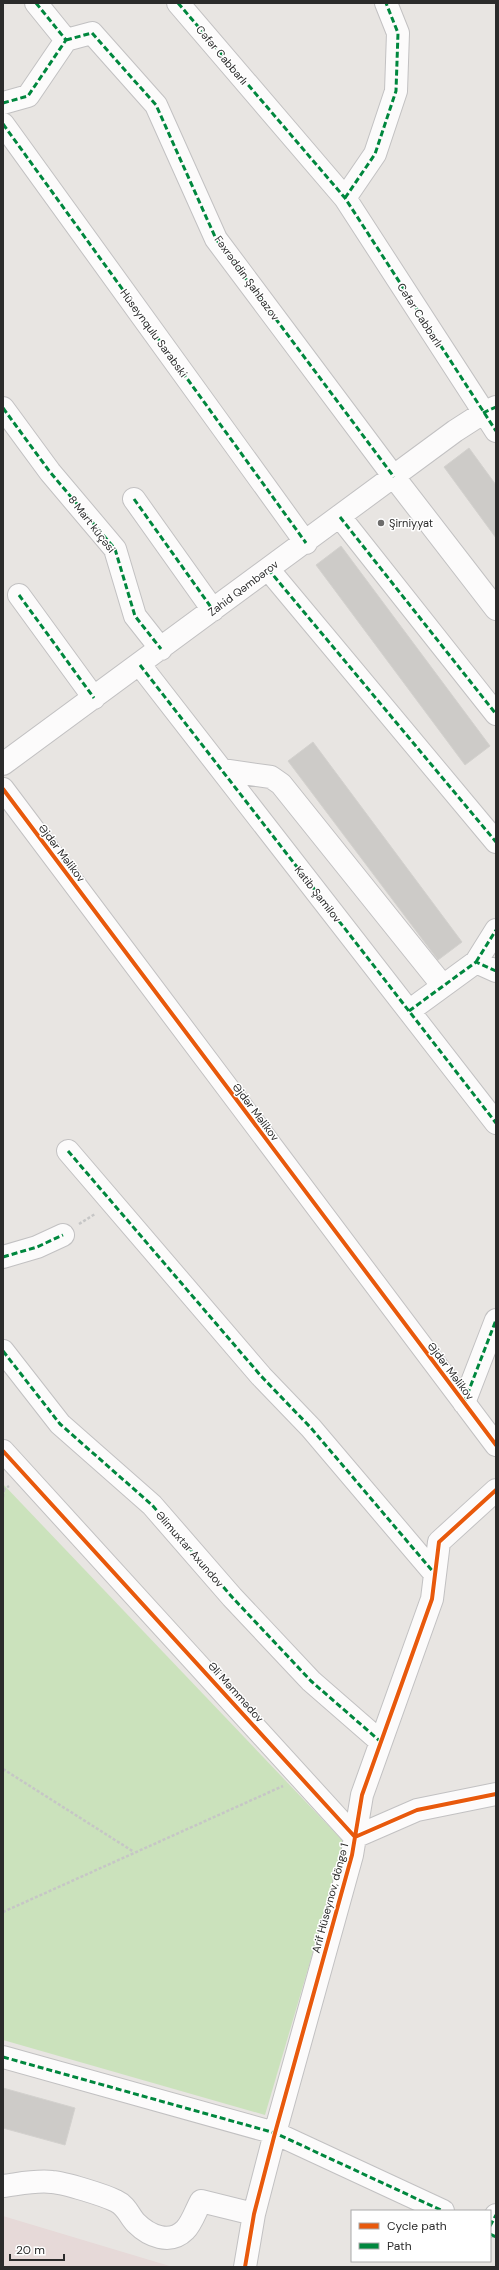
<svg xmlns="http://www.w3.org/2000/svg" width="499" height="2270" font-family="'DM Sans',sans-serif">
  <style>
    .medical { fill: #e6d9d8 }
    .green { fill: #cbe2bc }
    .building { fill: #cdcbc8; stroke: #d3d1ce }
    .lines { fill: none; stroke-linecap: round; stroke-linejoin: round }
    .minor-casing { stroke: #c2c1c2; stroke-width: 24 }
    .path { stroke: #c6c6c6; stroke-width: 2.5; stroke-dasharray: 3 2; stroke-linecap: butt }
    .minor { stroke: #fcfbfb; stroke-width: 22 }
    .quiet { stroke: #00873e; stroke-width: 3; stroke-dasharray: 6 3; stroke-linecap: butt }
    .cycleway-casing { stroke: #fff; stroke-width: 6 }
    .cycleway { stroke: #e8590c; stroke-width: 4 }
    .poi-dot { fill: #6d6c6b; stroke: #fff; stroke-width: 1.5 }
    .labels { text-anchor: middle; stroke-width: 3; stroke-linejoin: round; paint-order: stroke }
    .street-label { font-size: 11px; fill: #2b2b2b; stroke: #fff }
    .poi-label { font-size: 11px; fill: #2b2b2b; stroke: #fff; text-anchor: start }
  </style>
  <rect width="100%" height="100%" fill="#e8e5e2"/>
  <path class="medical" d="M3 2216 173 2267H3Z"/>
  <path class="green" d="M3 1484 345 1843 265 2115 3 2040Z"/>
  <path class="building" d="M469 448 496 485V538L444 467Z
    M341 546 490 746 465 765 316 565Z
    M313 742 462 942 438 960 288 761Z
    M3 2088 75 2108 65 2145 3 2128Z"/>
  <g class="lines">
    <defs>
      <path id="minor" d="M36 3 66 40
        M178 3 345 198 496 431
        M66 40 92 33 156 105 216 239 394 477 496 609
        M3 103 28 96 66 40
        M3 124 306 543
        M345 198 375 154 396 91 398 33 386 3
        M3 408 50 472 115 549 135 616 161 649
        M134 499 213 610
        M340 517 496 714
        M268 569 496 842
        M19 595 94 698
        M140 665 496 1123
        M3 764 455 431 483 413 496 407
        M222 770 271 777 281 784 443 986
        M3 789 496 1445
        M476 962 496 930
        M409 1011 476 962 496 971
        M68 1151 261 1376 311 1428 435 1574
        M3 1257 37 1247 63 1235
        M3 1351 60 1424 152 1505 232 1597 311 1681 381 1742
        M464 1403 496 1320
        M3 1451 355 1837 417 1810 496 1794
        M3 2057 275 2133 443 2211
        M3 2186C19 2184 36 2180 52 2182 65 2183 104 2195 116 2201 127 2206 129 2216 136 2223 149 2236 170 2245 185 2230 192 2223 196 2210 201 2201L254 2214
        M490 2226 496 2215
        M245 2267 254 2214 275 2133 352 1855 362 1795 432 1599 439 1542 496 1490"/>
    </defs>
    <use href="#minor" class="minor-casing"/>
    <path class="path" d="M79 1224 95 1214
      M3 1490 9 1486
      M3 1497 4 1490
      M3 1769 134 1852
      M3 1912 283 1786"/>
    <use href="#minor" class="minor"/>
    <path class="quiet" d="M36 3 66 40
      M178 3 345 198 496 431
      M66 40 92 33 156 105 216 239 394 477
      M3 103 28 96 66 40
      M3 124 306 543
      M345 198 375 154 396 91 398 33 386 3
      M3 408 50 472 115 549 135 616 161 649
      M483 413 496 407
      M134 499 213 610
      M340 517 496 714
      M268 569 496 842
      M19 595 94 698
      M140 665 496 1123
      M476 962 496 930
      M409 1011 476 962 496 971
      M68 1151 261 1376 311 1428 435 1574
      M3 1257 37 1247 63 1235
      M3 1351 60 1424 152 1505 232 1597 311 1681 381 1742
      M464 1403 496 1320
      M3 2057 275 2133 443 2211
      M490 2226 496 2215
      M490 2234 496 2237"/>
    <defs>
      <path id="cycleway" d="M3 789 496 1445
        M3 1451 355 1837 417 1810 496 1794
        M245 2267 254 2214 275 2133 352 1855 362 1795 432 1599 439 1542 496 1490"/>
    </defs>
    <use href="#cycleway" class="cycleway-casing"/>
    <use href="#cycleway" class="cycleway"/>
  </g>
  <circle class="poi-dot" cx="381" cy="523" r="4"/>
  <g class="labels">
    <g class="street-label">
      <text transform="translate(222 55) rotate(50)" y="4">Cəfər Cabbarlı</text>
      <text transform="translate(247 278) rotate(54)" y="4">Fəxrəddin Şahbazov</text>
      <text transform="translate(420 315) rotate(57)" y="4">Cəfər Cabbarlı</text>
      <text transform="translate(154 333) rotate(54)" y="4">Hüseynqulu Sarabski</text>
      <text transform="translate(92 524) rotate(52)" y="4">8 Mart küçəsi</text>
      <text transform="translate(243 588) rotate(-37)" y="4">Zahid Qəmbərov</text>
      <text transform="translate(62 853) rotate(53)" y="4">Əjdər Məlikov</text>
      <text transform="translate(318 894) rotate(52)" y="4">Katib Şamilov</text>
      <text transform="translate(256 1112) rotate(53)" y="4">Əjdər Məlikov</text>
      <text transform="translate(451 1371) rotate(53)" y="4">Əjdər Məlikov</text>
      <text transform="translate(190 1549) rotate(49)" y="4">Əlimuxtar Axundov</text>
      <text transform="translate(236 1692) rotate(48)" y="4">Əli Məmmədov</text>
      <text transform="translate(330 1898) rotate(-75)" y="4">Arif Hüseynov, döngə 1</text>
    </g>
    <g class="poi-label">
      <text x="389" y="527">Şirniyyat</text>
    </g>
  </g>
  <rect width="499" height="2270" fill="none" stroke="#2b2b2b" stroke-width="8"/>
  <rect x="351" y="2210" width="140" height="52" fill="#ffffff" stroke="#aaaaaa"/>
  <rect x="359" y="2223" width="20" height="6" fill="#e8590c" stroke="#aaaaaa"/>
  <text x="387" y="2230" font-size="12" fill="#2b2b2b">Cycle path</text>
  <rect x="359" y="2243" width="20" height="6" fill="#00873e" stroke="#aaaaaa"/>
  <text x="387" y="2250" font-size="12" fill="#2b2b2b">Path</text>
  <path d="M10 2254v6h54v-6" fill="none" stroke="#2b2b2b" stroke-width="2"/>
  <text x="16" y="2254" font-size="12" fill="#2b2b2b" stroke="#ffffff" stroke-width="3" paint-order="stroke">20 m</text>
</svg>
